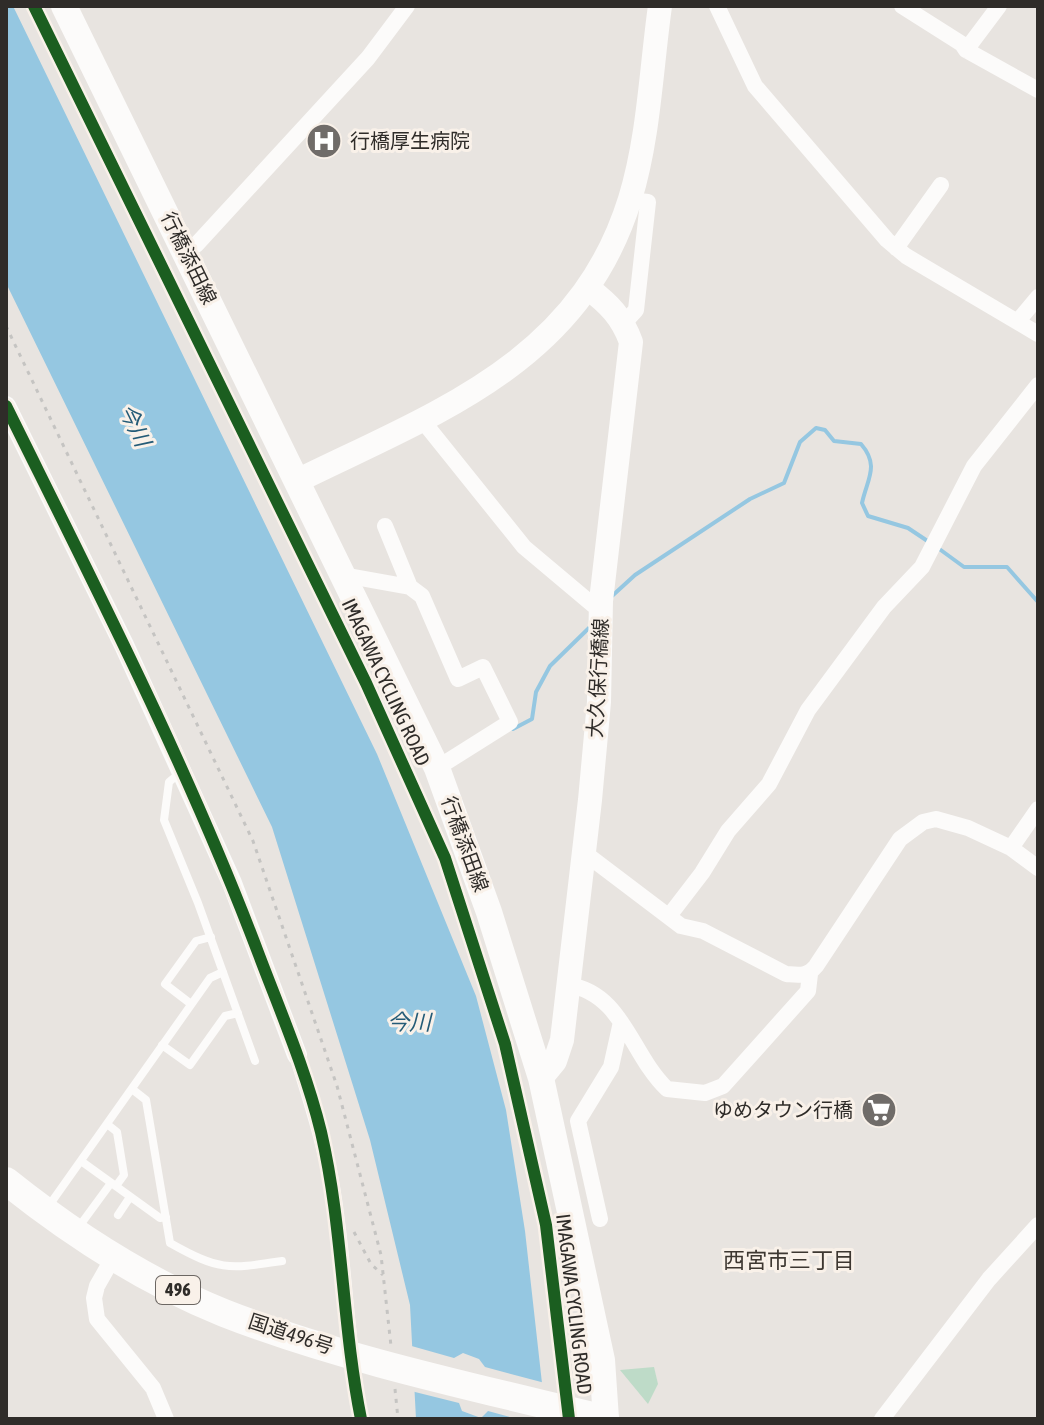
<svg xmlns="http://www.w3.org/2000/svg" width="1044" height="1425" font-family="'Asap Condensed','Noto Sans JP',sans-serif">
  <style>
    .green { fill: #bedbc8 }
    .water { fill: #95c7e1 }
    .pier { fill: #e8e4e0 }
    .lines { fill: none; stroke-linecap: round; stroke-linejoin: round }
    .stream { stroke: #95c7e1; stroke-width: 4 }
    .path { stroke: #c5c4c2; stroke-width: 3; stroke-dasharray: 4 6; stroke-linecap: butt }
    .service { stroke: #fcfbfa; stroke-width: 8 }
    .minor { stroke: #fcfbfa; stroke-width: 16 }
    .tertiary { stroke: #fcfbfa; stroke-width: 20 }
    .secondary { stroke: #fcfbfa; stroke-width: 24 }
    .primary { stroke: #fcfbfa; stroke-width: 26 }
    .trunk { stroke: #fcfbfa; stroke-width: 28 }
    .cycleway-casing { stroke: #f9f1e9; stroke-width: 17 }
    .cycleway { stroke: #1b5e20; stroke-width: 12 }
    .labels { text-anchor: middle; stroke-width: 6; stroke-linejoin: round; paint-order: stroke }
    .shield { fill: #f9f1e9; stroke: #6c6763; stroke-width: 2 }
    .shield-label { font-size: 18px; font-weight: bold; fill: #2f2c29 }
    .poi-label { font-size: 20px; fill: #2f2c29; stroke: #f9f1e9; text-anchor: start }
    .street-label { font-size: 20px; fill: #2f2c29; stroke: #f9f1e9 }
    .water-label { font-size: 22px; font-style: italic; fill: #245b77; stroke: #f9f1e9 }
    .neighbourhood-label { font-size: 22px; fill: #3d3731; stroke: #f9f1e9 }
  </style>
  <rect width="100%" height="100%" fill="#e8e4e0"/>
  <path class="green" d="M654 1367 658 1384 648 1404 620 1370Z"/>
  <path class="water" d="M6 6H13L377 754 476 996 506 1110 525 1231 546 1419H416L410 1305 370 1140 272 827 6 283Z"/>
  <path class="pier" d="M408 1345 454 1358 463 1353 479 1359 485 1367 545 1383 550 1419H517L488 1411 481 1418 462 1411 459 1403 411 1391Z"/>
  <g class="lines">
    <path class="stream" d="M938 548 964 567H1007L1038 602
      M612 596 635 575 750 499 784 483 800 442 816 428 825 430 834 441 861 444C880 466 867 479 862 503L868 516 908 528 929 542
      M513 729 532 719 536 692 550 666 591 626"/>
    <path class="path" d="M6 326 253 841 337 1086 381 1255 391 1346
      M354 1232 371 1264 383 1275
      M395 1389 398 1419"/>
    <path class="service" d="M181 772 169 782 164 820 198 903 255 1061
      M191 1004 165 984 196 941 211 937
      M162 1045 190 1065 225 1016 238 1013
      M132 1089 146 1100 170 1243C220 1271 228 1269 282 1261
      M107 1124 117 1132 124 1175 116 1186
      M81 1161 160 1218 166 1217
      M48 1207 210 978 223 972
      M118 1215 130 1197
      M78 1228 111 1183"/>
    <path class="minor" d="M717 6 755 86 887 240 906 256 1038 334
      M902 6 962 44 966 50 1038 90
      M966 50 999 6
      M896 248 941 185
      M186 252 196 245 368 58 407 6
      M1018 321 1038 297
      M624 323 636 310 648 202 630 200
      M422 420 524 547 593 605 601 601
      M385 526 410 587
      M343 575 410 587 422 596 458 679 483 667 510 722 437 768
      M1011 848 1038 809
      M582 851 681 926 703 931 786 974C799 975 807 977 816 966L900 839 923 822 936 819 968 828 1011 848 1038 868
      M669 916 702 873 728 831 769 784 808 710 884 607 922 567 974 466 1038 385
      M568 985C623 993 631 1055 667 1089L705 1093 723 1086 808 991 810 974
      M297 1055C311 1101 326 1146 333 1193 345 1268 346 1344 361 1419
      M600 1219 578 1121 611 1067 621 1022
      M114 1256 97 1286 94 1298 97 1319 153 1388 166 1419
      M882 1419 989 1279 1038 1225"/>
    <path class="tertiary" d="M6 406 124 645 232 883 297 1055"/>
    <path class="secondary" d="M297 481C437 412 579 363 630 199 649 137 651 70 660 6
      M541 1078 555 1061 562 1040 590 800 599 702 601 601 631 342C622 317 609 304 588 288"/>
    <path class="primary" d="M64 6 437 768 489 912 541 1078 602 1360 606 1419"/>
    <path class="trunk" d="M6 1181C71 1233 147 1282 224 1313 341 1359 482 1389 605 1419"/>
    <defs>
      <path id="cycleway" d="M34 6 366 683 445 858 505 1044 546 1225 569 1419
        M6 406C95 586 188 767 259 955 281 1013 306 1071 321 1132 343 1227 342 1324 361 1419"/>
    </defs>
    <use href="#cycleway" class="cycleway-casing"/>
    <use href="#cycleway" class="cycleway"/>
  </g>
  <defs>
    <symbol id="hospital-disc" viewBox="-11 -11 22 22"><circle r="9.5" fill="#706c69" stroke="#f9f1e9"/><path d="M-5-5h3v3.5h4V-5h3V5h-3V1.5h-4V5h-3Z" fill="#fff"/></symbol>
    <symbol id="supermarket-disc" viewBox="-11 -11 22 22"><circle r="9.5" fill="#706c69" stroke="#f9f1e9"/><path d="M-6-5.5h2.5l.6 2H6L4.5 2H-2.5L-4.4-4H-6ZM-1.5 3.2a1.3 1.3 0 1 0 .1 0ZM3 3.2a1.3 1.3 0 1 0 .1 0Z" fill="#fff"/></symbol>
  </defs>
  <g fill-rule="evenodd">
    <use href="#hospital-disc" x="304" y="121" width="40" height="40"/>
    <use href="#supermarket-disc" x="859" y="1090" width="40" height="40"/>
  </g>
  <g class="labels">
    <rect class="shield" x="156" y="1276" width="44" height="28" rx="6"/>
    <g class="shield-label">
      <text x="178" y="1296">496</text>
    </g>
    <g class="poi-label">
      <text x="350" y="148">行橋厚生病院</text>
      <text x="853" y="1117" text-anchor="end">ゆめタウン行橋</text>
    </g>
    <g class="street-label">
      <text transform="translate(189 258) rotate(64)" y="7">行橋添田線</text>
      <text transform="translate(598 678) rotate(-87)" y="7">大久保行橋線</text>
      <text transform="translate(386 682) rotate(65)" y="7">IMAGAWA CYCLING ROAD</text>
      <text transform="translate(465 844) rotate(70)" y="7">行橋添田線</text>
      <text transform="translate(574 1304) rotate(83)" y="7">IMAGAWA CYCLING ROAD</text>
      <text transform="translate(291 1334) rotate(18)" y="7">国道496号</text>
    </g>
    <g class="water-label">
      <text transform="translate(135 425) rotate(64)" y="8">今川</text>
      <text x="409" y="1030">今川</text>
    </g>
    <g class="neighbourhood-label">
      <text x="789" y="1268">西宮市三丁目</text>
    </g>
  </g>
  <rect width="1044" height="1425" fill="none" stroke="#2f2c29" stroke-width="16"/>
</svg>
